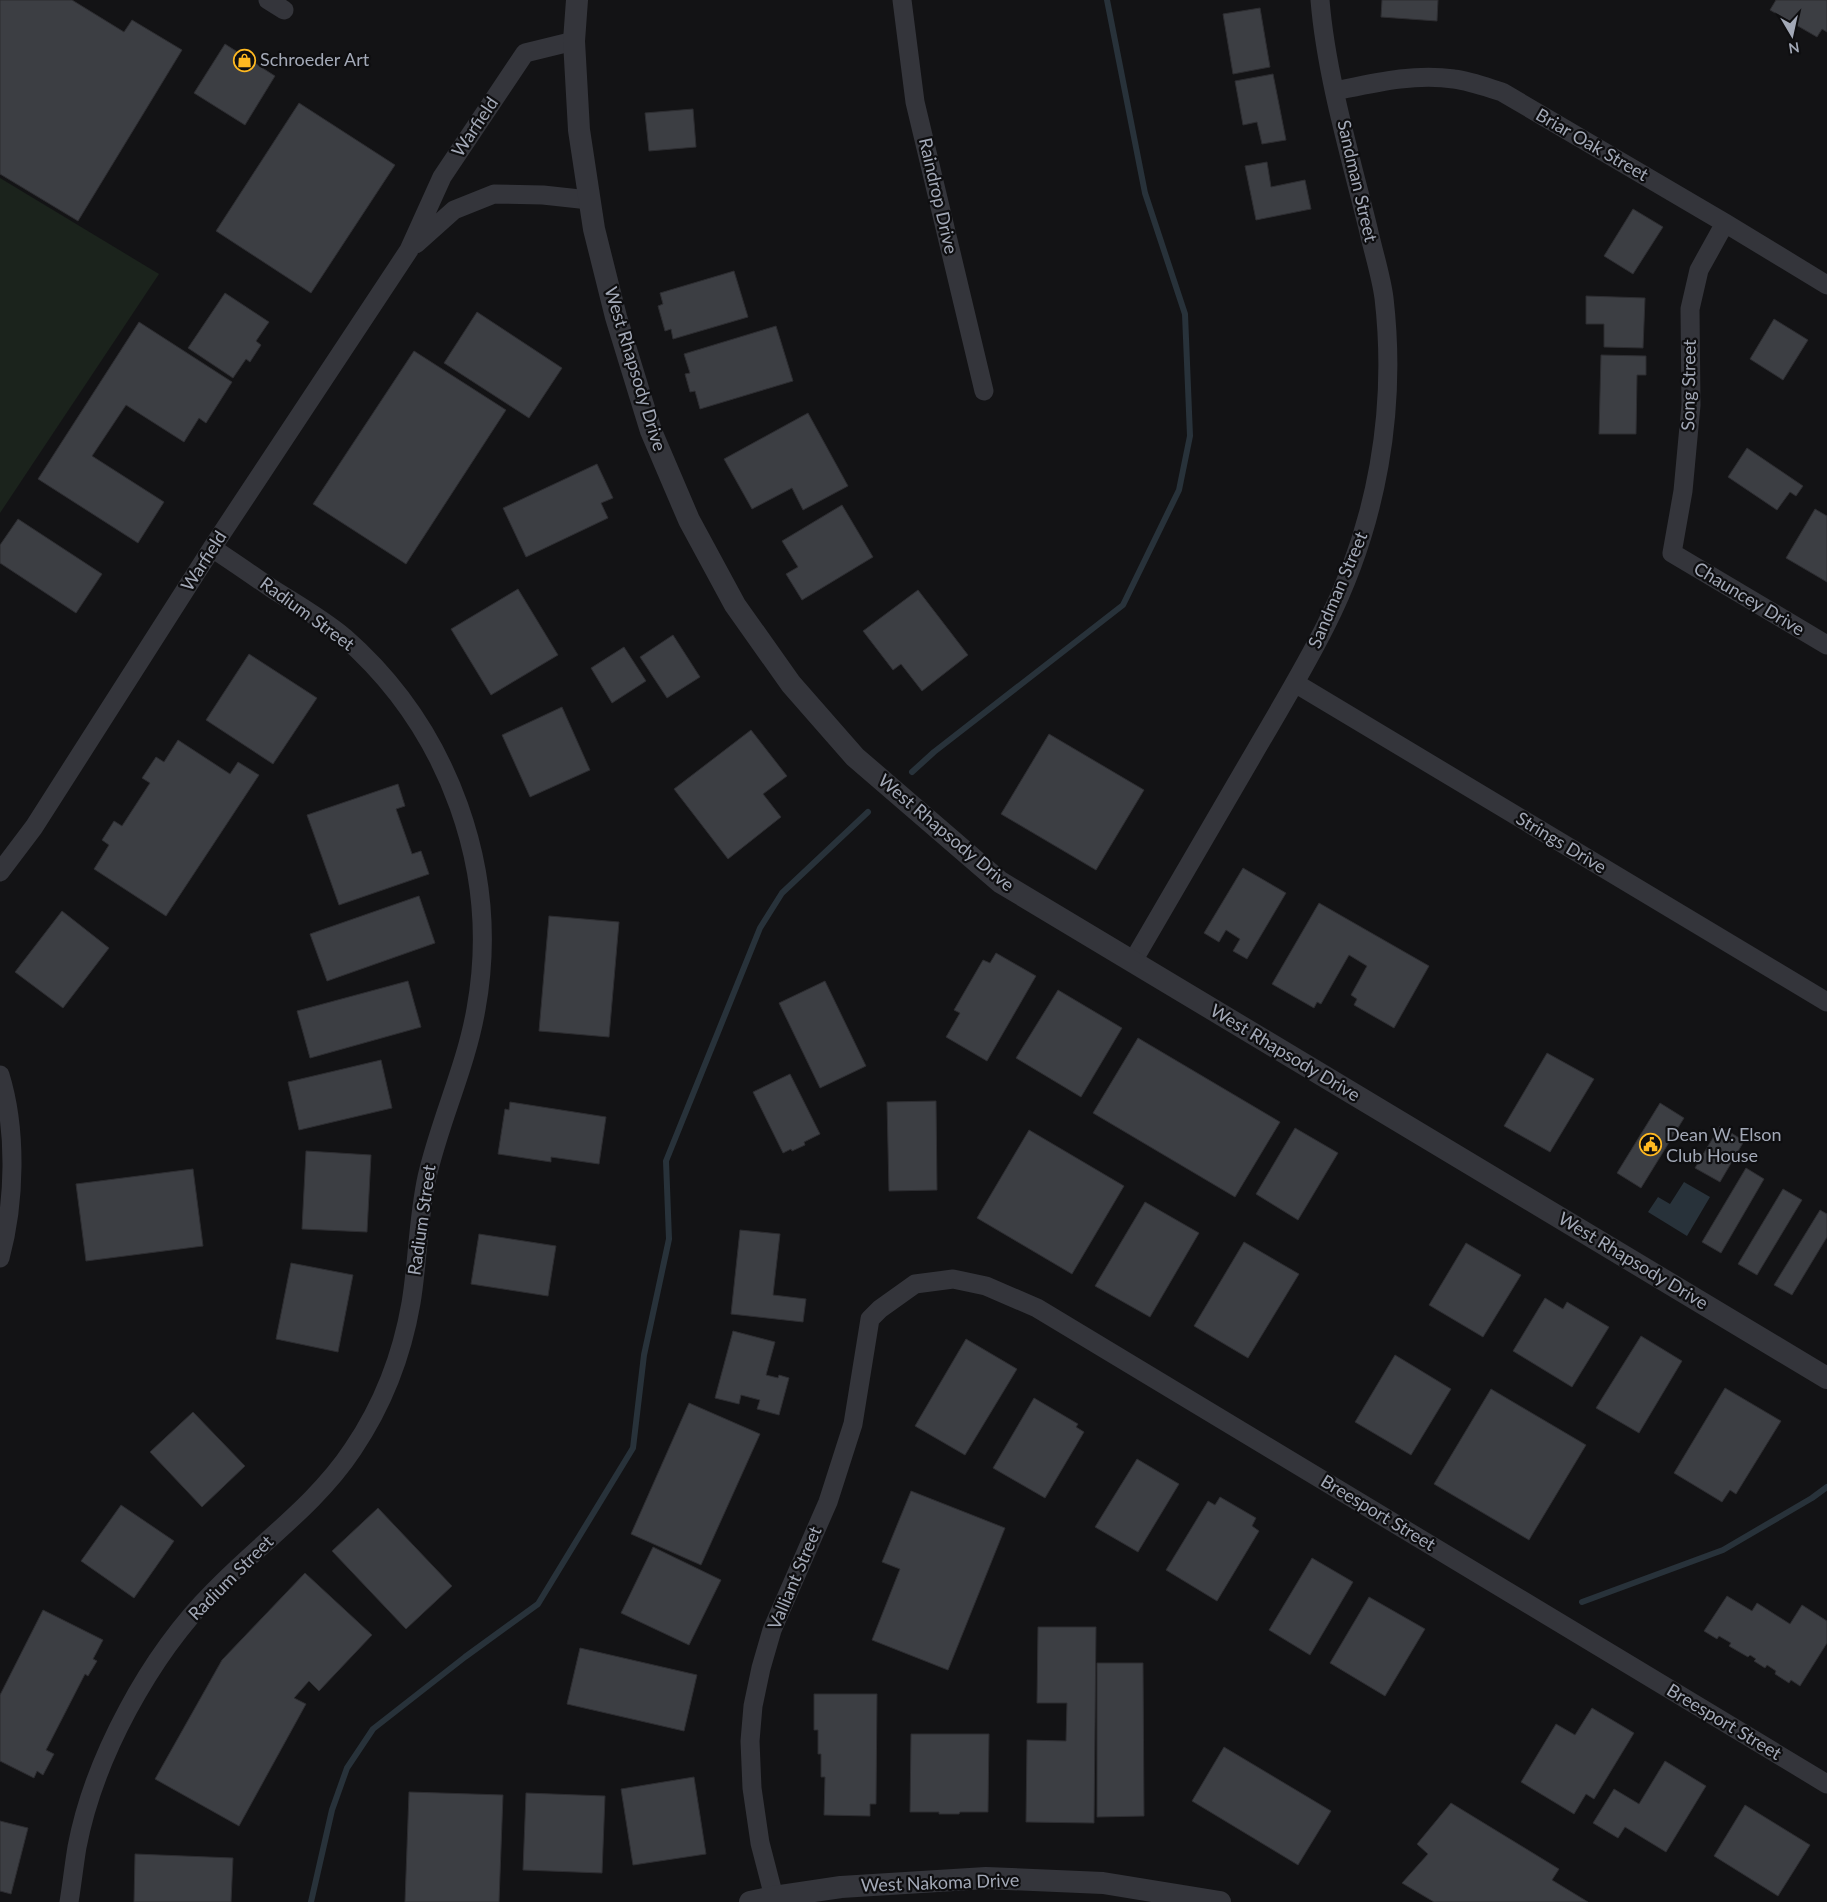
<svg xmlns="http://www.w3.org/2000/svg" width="1827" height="1902" font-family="Lato,sans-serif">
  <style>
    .green { fill: #1b231c }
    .water { fill: #28323a }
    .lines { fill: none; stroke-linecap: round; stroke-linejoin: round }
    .stream { stroke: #28323a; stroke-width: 6 }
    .building { fill: #3c3e43; stroke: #2d2d31 }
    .minor { stroke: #34353b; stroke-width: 19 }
    .tertiary { stroke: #34353b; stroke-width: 22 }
    .labels { text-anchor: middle; stroke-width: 4.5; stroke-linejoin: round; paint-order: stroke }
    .poi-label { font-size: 18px; fill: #a3a9b7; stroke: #0e0e10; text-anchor: start }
    .street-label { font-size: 18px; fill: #a3a9b7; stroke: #0e0e10 }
  </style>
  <rect width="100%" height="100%" fill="#131315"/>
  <path class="green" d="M0 178 159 274 0 513Z"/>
  <path class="water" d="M1684 1182 1710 1197 1687 1236 1648 1212 1658 1197 1670 1204Z"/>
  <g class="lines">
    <path class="stream" d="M912 772 934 752 1123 605 1179 490 1190 436 1185 314 1145 193 1107 0
      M1582 1602 1723 1550 1812 1498 1827 1487
      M311 1902 332 1810 347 1768 373 1729 465 1657 538 1604 633 1448 644 1355 669 1239 666 1161 760 928 782 893 868 812"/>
  </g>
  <path class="building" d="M0 0H72L124 32 132 20 182 50 78 221 0 174Z
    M1382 0H1438L1437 21 1381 17Z
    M1776 0H1827V32L1822 29 1817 37 1770 10Z
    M1260 8 1270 67 1233 74 1223 14Z
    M225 44 275 76 245 125 194 93Z
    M1273 74 1286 140 1262 144 1257 122 1243 125 1235 81Z
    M299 103 395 165 311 293 216 231Z
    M693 109 696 147 649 151 645 113Z
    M1267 162 1271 187 1305 180 1311 209 1256 220 1245 166Z
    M1633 209 1663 227 1633 274 1604 256Z
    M734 271 748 317 673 339 671 329 665 331 658 306 663 304 660 293Z
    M225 293 269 322 256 341 261 345 250 362 246 359 233 378 188 348Z
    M1586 296 1645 298 1643 348 1604 347V324H1586Z
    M477 312 562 368 529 418 444 363Z
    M1774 319 1808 340 1783 380 1750 359Z
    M139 322 232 382 206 423 199 418 184 442 126 405 92 456 164 502 138 543 38 479Z
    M776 326 793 381 700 409 695 391 690 392 685 374 690 373 684 354Z
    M414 351 506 410 406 564 313 504Z
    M1601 355 1646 356V375H1637L1636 434H1599Z
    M808 413 848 486 803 510 792 488 752 509 724 459Z
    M1747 448 1803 486 1796 496 1790 492 1777 510 1728 477Z
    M597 464 613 498 601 503 608 518 526 557 503 508Z
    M842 505 873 557 802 600 786 574 798 567 782 541Z
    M1815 509 1827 516V582L1786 558Z
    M18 519 102 574 76 613 0 563V545Z
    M518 589 558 655 491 695 451 629Z
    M918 590 968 655 922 691 901 664 893 670 863 631Z
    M673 635 700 677 667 698 640 657Z
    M624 647 646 681 612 703 591 668Z
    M249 654 317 698 273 764 206 720Z
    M562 707 590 770 530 797 502 735Z
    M751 730 787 776 763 794 781 817 728 859 674 789Z
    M1049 734 1144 790 1096 870 1001 814Z
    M178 740 230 774 238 762 259 775 166 916 94 869 109 845 102 840 114 821 122 826 150 783 142 778 156 757 164 762Z
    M398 784 405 806 396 809 412 854 421 851 429 874 339 905 307 815Z
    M1243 868 1286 893 1247 959 1233 951 1240 939 1226 930 1219 942 1204 933Z
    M419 896 435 943 327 981 310 934Z
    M1319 903 1429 966 1394 1028 1354 1005 1357 999 1351 995 1367 966 1349 955 1321 1004 1317 1002 1314 1008 1272 984Z
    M62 911 109 948 63 1008 15 972Z
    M549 916 619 922 609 1037 539 1031Z
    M996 953 1036 976 987 1061 946 1037 960 1013 954 1010 983 960 990 963Z
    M408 981 421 1027 310 1058 297 1011Z
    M825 981 866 1066 820 1088 779 1003Z
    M1058 990 1122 1028 1081 1097 1016 1058Z
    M1138 1038 1280 1122 1235 1197 1093 1113Z
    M1547 1053 1594 1079 1550 1152 1504 1126Z
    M381 1060 392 1108 299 1130 288 1082Z
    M790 1074 820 1134 804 1142 805 1145 792 1151 791 1149 783 1153 753 1092Z
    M936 1101 937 1190 889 1191 887 1102Z
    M510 1102 606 1117 599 1164 551 1157V1162L498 1154 505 1109 509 1110Z
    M1660 1103 1684 1118 1641 1188 1617 1173Z
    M1720 1126 1744 1141 1720 1182 1695 1168Z
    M1295 1128 1338 1153 1298 1220 1256 1194Z
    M1029 1130 1124 1186 1072 1274 977 1218Z
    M306 1151 371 1155 367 1232 302 1229Z
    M1746 1168 1764 1179 1721 1253 1702 1242Z
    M193 1169 203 1246 86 1261 76 1184Z
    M1783 1189 1802 1200 1757 1275 1738 1264Z
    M1145 1202 1199 1233 1150 1317 1095 1286Z
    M1820 1210 1827 1214V1237L1792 1295 1774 1285Z
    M740 1230 780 1234 773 1295 806 1299 803 1322 731 1314Z
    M479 1234 556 1246 548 1296 471 1284Z
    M1244 1242 1299 1274 1248 1358 1194 1326Z
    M1466 1243 1521 1275 1483 1337 1429 1305Z
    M291 1263 353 1275 338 1352 276 1339Z
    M1545 1298 1563 1309 1567 1302 1609 1327 1572 1387 1513 1351Z
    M733 1331 775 1342 766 1375 778 1378 779 1375 789 1378 779 1415 757 1409 760 1400 741 1395 739 1404 715 1398Z
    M1641 1336 1682 1361 1639 1433 1596 1408Z
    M966 1339 1017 1369 965 1455 915 1426Z
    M1395 1355 1451 1389 1411 1455 1355 1422Z
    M1725 1388 1781 1421 1736 1494 1730 1490 1722 1502 1674 1473Z
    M1491 1389 1586 1445 1529 1540 1434 1484Z
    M1034 1398 1078 1424 1076 1427 1084 1432 1045 1498 993 1468Z
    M689 1403 760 1434 701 1565 631 1534Z
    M193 1412 245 1466 202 1507 150 1452Z
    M1137 1459 1179 1484 1138 1552 1095 1527Z
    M911 1491 1005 1528 948 1670 872 1640 900 1569 882 1562Z
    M1220 1497 1256 1518 1252 1526 1259 1531 1217 1601 1166 1570 1208 1501 1215 1505Z
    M121 1505 174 1541 134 1598 81 1561Z
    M378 1508 452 1586 406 1629 332 1551Z
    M653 1547 721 1580 689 1645 621 1613Z
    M1312 1558 1353 1582 1310 1655 1269 1630Z
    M305 1573 372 1635 319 1691 309 1681 294 1698 306 1704 239 1826 155 1779 222 1660Z
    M1727 1596 1752 1611 1757 1603 1790 1624 1802 1605 1827 1621V1643L1800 1686 1791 1680 1789 1683 1775 1674 1776 1671 1767 1665 1765 1668 1754 1661 1756 1659 1750 1655 1748 1657 1729 1646 1731 1643 1719 1636 1717 1639 1704 1631Z
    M1369 1597 1425 1629 1385 1696 1330 1663Z
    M43 1610 103 1640 93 1659 97 1661 88 1676 85 1674 46 1750 54 1754 43 1775 37 1771 34 1778 0 1761V1695Z
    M1038 1627H1096L1094 1823 1026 1822 1027 1740 1066 1741 1067 1703H1037Z
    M580 1648 697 1675 684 1731 567 1704Z
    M1097 1663H1143L1144 1816 1097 1817Z
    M814 1694H877L876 1804H870V1816L824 1815 825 1777H821V1754H818V1730H814Z
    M1592 1708 1634 1733 1594 1799 1586 1794 1574 1814 1521 1782 1556 1724 1575 1735Z
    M911 1734H989L988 1812H960L959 1814H939V1812H910Z
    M1224 1747 1331 1811 1298 1865 1192 1801Z
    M1665 1761 1706 1786 1666 1852 1625 1827 1618 1838 1593 1823 1614 1789 1639 1804Z
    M694 1777 706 1854 633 1865 621 1789Z
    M409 1792 503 1795 499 1902H405Z
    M526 1793 605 1796 602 1873 523 1870Z
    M1451 1803 1559 1869 1552 1880 1588 1902H1434L1402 1883 1428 1854 1417 1844Z
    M1745 1805 1810 1845 1778 1896 1714 1856Z
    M0 1821 28 1828 11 1894 0 1891Z
    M135 1854 233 1858 231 1902H134Z"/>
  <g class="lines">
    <path class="minor" d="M268 0 284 10
      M902 0 915 102 984 391
      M1335 91C1374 83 1414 73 1454 79 1470 81 1486 87 1502 92L1725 223 1827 285
      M1725 223 1699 270 1690 309 1691 405 1683 491 1672 553 1827 645
      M416 244 454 210 494 194 543 195 589 200
      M1295 683 1827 1002
      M0 872 34 827 212 548 409 250 442 177 525 53 574 41
      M1133 961C1172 894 1211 827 1250 760 1276 715 1303 671 1326 625 1377 524 1397 410 1384 298 1381 275 1373 251 1368 228 1350 155 1326 74 1320 0
      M0 1075C17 1130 15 1203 0 1258
      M774 1897 760 1843 752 1788 750 1741 753 1706 761 1668 772 1630 828 1502 853 1424 870 1319 880 1309 915 1284 953 1279 986 1286 1037 1308 1827 1784
      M69 1902C72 1884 74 1865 77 1847 94 1758 150 1655 214 1591 260 1543 316 1505 353 1449 382 1406 402 1355 411 1303 418 1261 418 1218 427 1177 440 1120 466 1067 476 1009 501 871 449 729 344 637 321 618 296 604 271 588 252 575 232 561 212 548"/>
    <path class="tertiary" d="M577 0 574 41 579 130 594 229 616 317 651 431 689 520 735 605 791 684 855 757 1000 882 1827 1378
      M750 1902 774 1897 841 1887 986 1878 1103 1883 1220 1902"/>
  </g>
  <defs>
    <symbol id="shop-ring" viewBox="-11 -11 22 22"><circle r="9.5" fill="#0e0e10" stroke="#ffb921" stroke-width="1.5"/><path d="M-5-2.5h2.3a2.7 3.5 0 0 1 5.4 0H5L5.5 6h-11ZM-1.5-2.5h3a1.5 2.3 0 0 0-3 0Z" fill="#ffb921"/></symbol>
    <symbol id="civic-ring" viewBox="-11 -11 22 22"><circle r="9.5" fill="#0e0e10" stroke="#ffb921" stroke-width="1.5"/><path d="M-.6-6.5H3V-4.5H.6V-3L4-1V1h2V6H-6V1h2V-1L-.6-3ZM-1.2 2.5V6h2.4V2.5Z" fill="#ffb921"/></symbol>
  </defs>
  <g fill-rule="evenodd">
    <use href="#shop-ring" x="232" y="48" width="25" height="25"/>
    <use href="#civic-ring" x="1638" y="1132" width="25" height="25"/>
  </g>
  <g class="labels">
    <g class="poi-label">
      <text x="260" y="66">Schroeder Art</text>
      <text x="1666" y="1141">Dean W. Elson<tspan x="1666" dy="21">Club House</tspan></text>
    </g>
    <g class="street-label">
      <text transform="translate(475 127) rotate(-56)" y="6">Warfield</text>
      <text transform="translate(1592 145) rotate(30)" y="6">Briar Oak Street</text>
      <text transform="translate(1357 181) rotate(77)" y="6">Sandman Street</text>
      <text transform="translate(938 196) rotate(77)" y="6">Raindrop Drive</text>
      <text transform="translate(635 369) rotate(73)" y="6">West Rhapsody Drive</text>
      <text transform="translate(1689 385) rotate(-89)" y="6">Song Street</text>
      <text transform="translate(204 561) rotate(-57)" y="6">Warfield</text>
      <text transform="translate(1338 590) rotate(-67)" y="6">Sandman Street</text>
      <text transform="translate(1749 599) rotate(31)" y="6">Chauncey Drive</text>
      <text transform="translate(307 614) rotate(36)" y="6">Radium Street</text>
      <text transform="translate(946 833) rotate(40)" y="6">West Rhapsody Drive</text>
      <text transform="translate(1561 843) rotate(31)" y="6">Strings Drive</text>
      <text transform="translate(1285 1053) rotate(31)" y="6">West Rhapsody Drive</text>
      <text transform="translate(422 1220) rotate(-82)" y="6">Radium Street</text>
      <text transform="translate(1633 1261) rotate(31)" y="6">West Rhapsody Drive</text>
      <text transform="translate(1378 1513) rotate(31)" y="6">Breesport Street</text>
      <text transform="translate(231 1578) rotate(-45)" y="6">Radium Street</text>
      <text transform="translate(795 1578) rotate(-67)" y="6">Valliant Street</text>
      <text transform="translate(1724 1722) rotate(31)" y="6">Breesport Street</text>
      <text transform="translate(940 1883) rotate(-2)" y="6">West Nakoma Drive</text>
    </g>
  </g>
  <g transform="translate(1792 35) rotate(171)" stroke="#0e0e10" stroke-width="4" paint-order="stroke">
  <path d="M0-4L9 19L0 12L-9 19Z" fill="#a3a9b7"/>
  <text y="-8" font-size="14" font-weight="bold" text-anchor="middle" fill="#a3a9b7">N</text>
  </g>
</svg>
